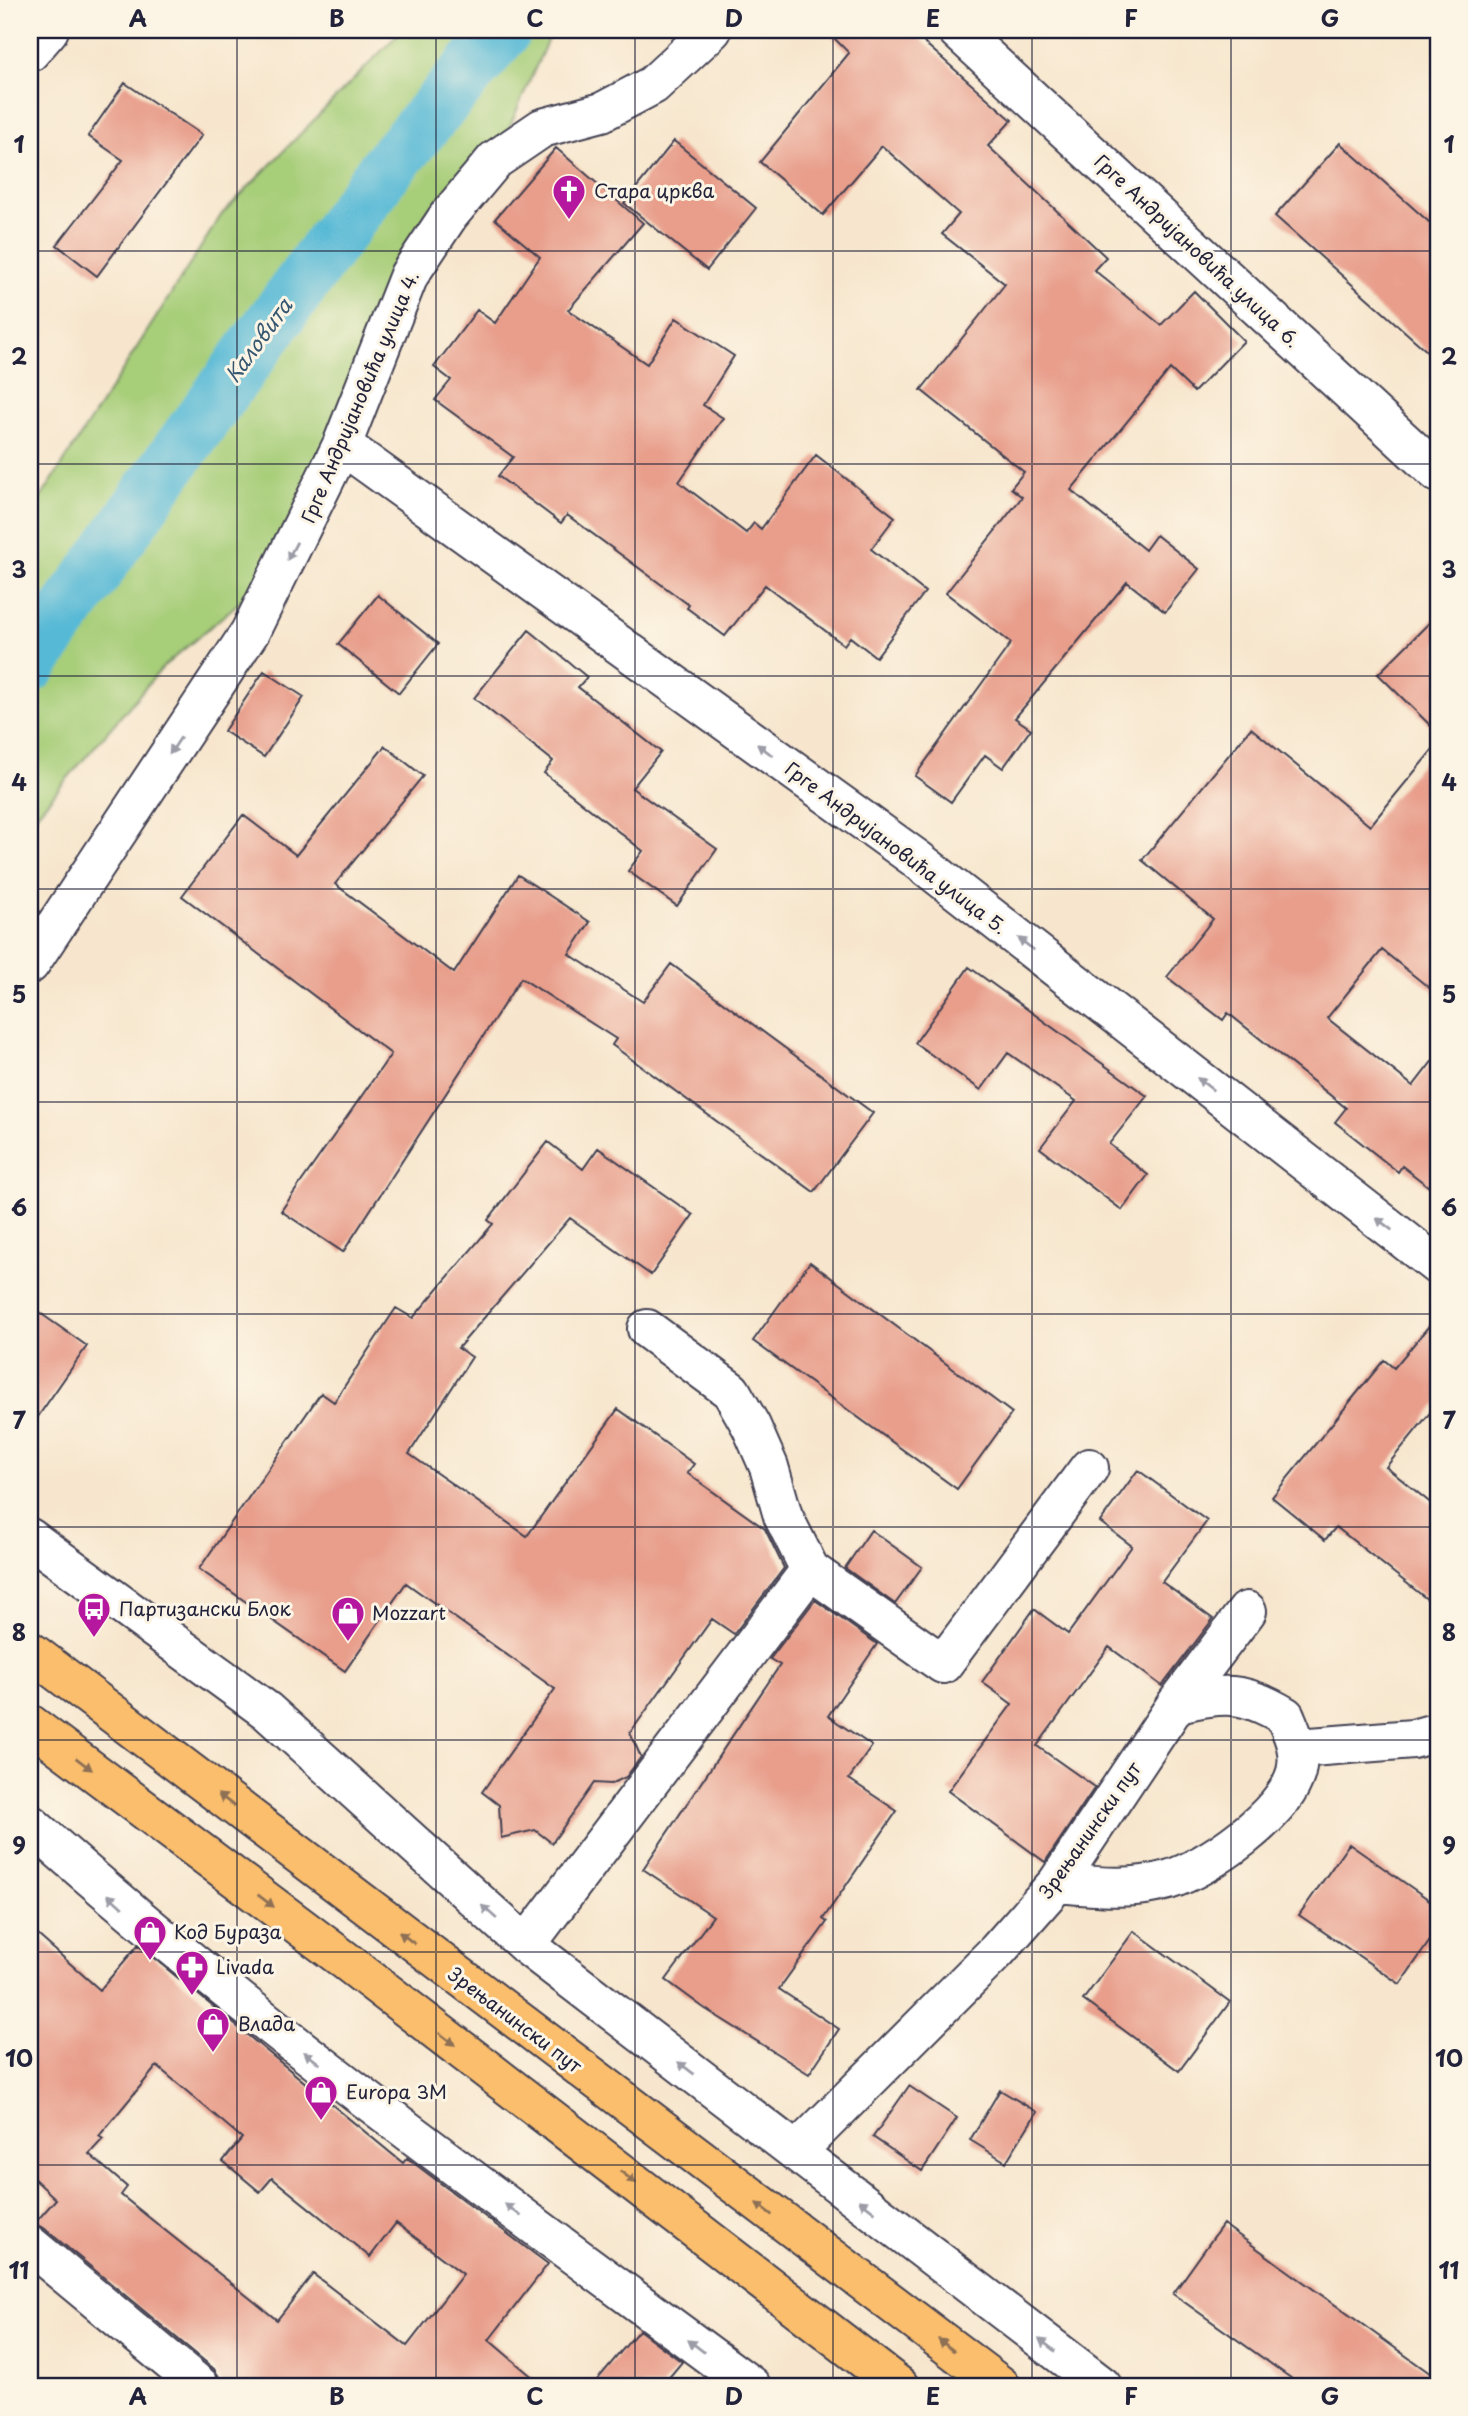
<svg xmlns="http://www.w3.org/2000/svg" width="1468" height="2416" font-family="'Playpen Sans',sans-serif">
  <style>
    .green { fill: #a7ce79; stroke: #64785a; stroke-width: 2 }
    .lines { fill: none; stroke-linecap: round; stroke-linejoin: round }
    .canal { stroke: #57b9d6; stroke-width: 56 }
    .building { fill: #e89e8b; fill-rule: evenodd }
    .minor-casing { stroke: #423f51; stroke-width: 42 }
    .major-casing { stroke: #423f51; stroke-width: 42 }
    .minor { stroke: #fff; stroke-width: 38 }
    .major { stroke: #fabe6d; stroke-width: 38 }
    .oneway { fill: #9c9ca7 }
    .oneway2 { fill: #8e7054 }
    .grid { fill: none; stroke: #22223b; stroke-width: 2; stroke-opacity: 0.55 }
    .labels { text-anchor: middle; stroke-width: 6; stroke-linejoin: round; paint-order: stroke }
    .poi-label { font-size: 19px; fill: #22223b; stroke: #fcf5e5; text-anchor: start }
    .street-label { font-size: 19px; fill: #22223b; stroke: #fcf5e5 }
    .water-label { font-size: 21px; font-style: italic; fill: #355771; stroke: #fcf5e5 }
    .neatline { fill: none; stroke: #22223b; stroke-width: 2.5 }
    .grid-label { font-size: 23px; text-anchor: middle; font-weight: bold; fill: #22223b }
  </style>
  <rect width="100%" height="100%" fill="#fcf5e5"/>
  <filter id="ink" filterUnits="userSpaceOnUse"><feTurbulence type="fractalNoise" baseFrequency=".0143" numOctaves="2"/><feDisplacementMap in="SourceGraphic" scale="14" xChannelSelector="R" yChannelSelector="G"/><feConvolveMatrix kernelMatrix="1 2 1 2 8 2 1 2 1" color-interpolation-filters="sRGB"/></filter>
  <filter id="wash" filterUnits="userSpaceOnUse"><feTurbulence type="fractalNoise" baseFrequency=".00686" numOctaves="4" result="noise"/><feDisplacementMap in="SourceGraphic" scale="28" xChannelSelector="R" yChannelSelector="G"/><feGaussianBlur stdDeviation="1.57" result="paint"/><feColorMatrix in="noise" values="0 0 0 0 0 0 0 0 0 0 0 0 0 0 0 0 0 1.4 0 .05"/><feComposite in="paint" operator="in"/></filter>
  <g filter="url(#wash)">
    <rect width="100%" height="100%" fill="#f7e6cd"/>
    <path class="green" d="M402 30H552L495 160 409 275 286 563 163 667 30 822V515L222 214Z"/>
    <g class="lines">
      <path class="canal" d="M30 665 174 458 383 172 504 30"/>
    </g>
    <g id="blocks">
      <path class="building" d="M826 30H910L1012 120 988 146 1106 257 1094 270 1161 325 1194 291 1244 341 1194 392 1170 369 1071 490 1145 550 1156 535 1199 569 1165 612 1127 582 1015 718 1031 729 1003 768 985 755 951 802 915 776 1011 643 946 593 1022 497 1011 488 1024 472 921 390 1005 284 942 234 959 214 882 146 823 215 760 162 849 53Z
        M125 83 202 135 97 276 57 245 123 160 88 136Z
        M674 141 756 208 707 270 624 203Z
        M1340 143 1438 230V361L1275 216Z
        M556 148 643 223 568 310 647 364 676 318 734 356 703 405 723 418 679 482 746 533 754 523 761 529 816 455 895 517 871 549 925 592 876 657 850 637 844 645 765 585 725 636 687 608 689 605 567 515 561 523 498 476 513 457 435 400 451 380 434 367 477 310 495 323 540 257 495 219Z
        M378 595 438 644 399 693 338 644Z
        M1438 614V733L1378 674Z
        M529 630 587 677 578 687 661 752 632 788 717 849 677 906 628 871 643 851 544 773 553 761 474 698Z
        M264 671 304 697 264 757 224 731Z
        M1251 728 1370 826 1438 743V995L1382 950 1327 1018 1413 1086 1438 1054V1194L1402 1166 1398 1172 1335 1122 1346 1108 1228 1013 1223 1020 1167 977 1213 919 1142 860Z
        M385 746 423 776 335 884 454 973 518 875 590 922 569 954 643 1002 671 964 873 1113 814 1192 612 1045 616 1039 521 978 343 1252 281 1211 391 1054 182 896 243 815 296 855Z
        M969 967 1147 1096 1109 1144 1148 1175 1122 1210 1040 1148 1076 1101 1008 1053 981 1090 915 1043Z
        M548 1142 583 1169 598 1148 693 1215 651 1275 570 1218 458 1348 472 1357 409 1454 527 1536 618 1409 694 1464 687 1473 765 1529 784 1568 734 1634 712 1619 630 1733 641 1757 626 1777 611 1784 594 1783 552 1843 535 1830 501 1838 499 1805 482 1792 555 1689 406 1583 345 1671 199 1569 321 1393 334 1402 396 1308 413 1318 493 1224 488 1220Z
        M810 1262 1012 1413 957 1489 753 1341Z
        M30 1306 87 1346 30 1428Z
        M1438 1315V1403L1386 1467 1438 1509V1608L1336 1527 1325 1540 1272 1497 1384 1360 1394 1368Z
        M1138 1470 1207 1521 1162 1582 1213 1619 1162 1686 1109 1647 1037 1746 1095 1787 1045 1862 948 1791 1012 1704 982 1682 1034 1609 1068 1634 1132 1546 1100 1522Z
        M871 1530 922 1567 895 1604 845 1568Z
        M815 1600 877 1644 828 1716 872 1746 849 1779 897 1811 823 1919 827 1922 779 1989 839 2029 809 2074 704 2008 666 1980 713 1916 643 1869 780 1665 770 1659Z
        M1349 1844 1438 1906V1929L1400 1984 1299 1915Z
        M30 1928 100 1990 138 1945 403 2163 407 2158 548 2264 489 2340 543 2386H225L214 2369 44 2228 34 2224 56 2199 30 2175ZM157 2066 242 2138 223 2161 260 2192 272 2178 370 2257 396 2223 463 2274 407 2346 313 2274 277 2320 121 2195 127 2187 89 2154 103 2139 99 2136Z
        M1134 1931 1230 2002 1179 2071 1083 2000Z
        M909 2086 957 2118 922 2171 873 2137Z
        M1000 2090 1037 2112 1006 2162 970 2140Z
        M1223 2224 1438 2379V2386H1302L1173 2294Z
        M639 2330 682 2362 662 2386H592Z"/>
    </g>
  </g>
  <g filter="url(#ink)">
    <use href="#blocks" fill-opacity="0" stroke="#423f51" stroke-width="2"/>
    <g class="lines">
      <defs>
        <path id="minor" d="M957 30 1438 473
          M30 52 49 30
          M342 445 918 860 1438 1266
          M30 964 250 632 342 445 409 275 449 215 495 160 542 128 602 112 653 85 712 30
          M647 1329 731 1391 751 1426 769 1467 783 1516 810 1570 943 1664 1089 1468
          M30 1538 267 1711 526 1945 1102 2386
          M1298 1748 1413 1739 1438 1732
          M30 1824C257 2027 506 2204 751 2386
          M1057 1883C1094 1886 1131 1891 1168 1880 1208 1868 1285 1814 1296 1772 1301 1751 1293 1735 1285 1716 1242 1690 1224 1693 1177 1703
          M526 1945 810 1570
          M796 2152 997 1951 1057 1883 1177 1703 1247 1611
          M30 2245 200 2386"/>
        <path id="major" d="M30 1651 1001 2386
          M30 1724 342 1958 899 2386"/>
      </defs>
      <use href="#minor" class="minor-casing"/>
      <use href="#major" class="major-casing"/>
      <use href="#minor" class="minor"/>
      <use href="#major" class="major"/>
    </g>
    <defs><path id="oneway-solid" d="M-6-.8H1V-3.2L6.5 0L1 3.2V.8H-6Z" transform="scale(1.75)"/></defs>
    <g class="oneway">
      <use href="#oneway-solid" transform="translate(292 551) rotate(118)"/>
      <use href="#oneway-solid" transform="translate(175 746) rotate(124)"/>
      <use href="#oneway-solid" transform="translate(765 750) rotate(-144)"/>
      <use href="#oneway-solid" transform="translate(1026 944) rotate(-142)"/>
      <use href="#oneway-solid" transform="translate(1205 1084) rotate(-142)"/>
      <use href="#oneway-solid" transform="translate(1384 1224) rotate(-142)"/>
      <use href="#oneway-solid" transform="translate(115 1901) rotate(-138)"/>
      <use href="#oneway-solid" transform="translate(489 1912) rotate(-138)"/>
      <use href="#oneway-solid" transform="translate(312 2058) rotate(-142)"/>
      <use href="#oneway-solid" transform="translate(686 2068) rotate(-143)"/>
      <use href="#oneway-solid" transform="translate(867 2206) rotate(-143)"/>
      <use href="#oneway-solid" transform="translate(513 2210) rotate(-143)"/>
      <use href="#oneway-solid" transform="translate(1047 2345) rotate(-143)"/>
      <use href="#oneway-solid" transform="translate(696 2346) rotate(-143)"/>
    </g>
    <g class="oneway2">
      <use href="#oneway-solid" transform="translate(84 1764) rotate(37)"/>
      <use href="#oneway-solid" transform="translate(226 1800) rotate(-143)"/>
      <use href="#oneway-solid" transform="translate(266 1901) rotate(37)"/>
      <use href="#oneway-solid" transform="translate(407 1938) rotate(-143)"/>
      <use href="#oneway-solid" transform="translate(447 2039) rotate(38)"/>
      <use href="#oneway-solid" transform="translate(628 2177) rotate(38)"/>
      <use href="#oneway-solid" transform="translate(764 2209) rotate(-143)"/>
      <use href="#oneway-solid" transform="translate(946 2345) rotate(-143)"/>
    </g>
  </g>
  <path class="grid" d="M237 30V2386M436 30V2386M635 30V2386M833 30V2386M1032 30V2386M1231 30V2386M30 251H1438M30 464H1438M30 676H1438M30 889H1438M30 1102H1438M30 1314H1438M30 1527H1438M30 1740H1438M30 1952H1438M30 2165H1438"/>
  <defs>
    <symbol id="church-pin" viewBox="-11 -11 22 30"><path d="M0 17L-7.5 6A9.5 9.5 0 1 1 7.5 6Z" fill="#b5179e" stroke="#fcf5e5"/><path d="M-1.2-6h2.4v3.5h3.3v2.4h-3.3V6h-2.4V-.1h-3.3v-2.4h3.3Z" fill="#fff"/></symbol>
    <symbol id="bus-pin" viewBox="-11 -11 22 30"><path d="M0 17L-7.5 6A9.5 9.5 0 1 1 7.5 6Z" fill="#b5179e" stroke="#fcf5e5"/><path d="M-5-6H5V4H4V6H2V4H-2V6H-4V4H-5ZM-3.5-4V0h7V-4ZM-3.5 1.2v1.5H-2V1.2ZM2 1.2v1.5H3.5V1.2Z" fill="#fff"/></symbol>
    <symbol id="shop-pin" viewBox="-11 -11 22 30"><path d="M0 17L-7.5 6A9.5 9.5 0 1 1 7.5 6Z" fill="#b5179e" stroke="#fcf5e5"/><path d="M-5-2.5h2.3a2.7 3.5 0 0 1 5.4 0H5L5.5 6h-11ZM-1.5-2.5h3a1.5 2.3 0 0 0-3 0Z" fill="#fff"/></symbol>
    <symbol id="pharmacy-pin" viewBox="-11 -11 22 30"><path d="M0 17L-7.5 6A9.5 9.5 0 1 1 7.5 6Z" fill="#b5179e" stroke="#fcf5e5"/><path d="M-2-6h4v4h4v4h-4v4h-4v-4h-4v-4h4Z" fill="#fff"/></symbol>
  </defs>
  <g fill-rule="evenodd">
    <use href="#church-pin" x="550" y="172" width="38" height="52"/>
    <use href="#bus-pin" x="75" y="1590" width="38" height="52"/>
    <use href="#shop-pin" x="329" y="1594" width="38" height="52"/>
    <use href="#shop-pin" x="131" y="1913" width="38" height="52"/>
    <use href="#pharmacy-pin" x="173" y="1948" width="38" height="52"/>
    <use href="#shop-pin" x="194" y="2005" width="38" height="52"/>
    <use href="#shop-pin" x="302" y="2073" width="38" height="52"/>
  </g>
  <g class="labels">
    <g class="poi-label">
      <text x="594" y="198">Стара црква</text>
      <text x="119" y="1616">Партизански Блок</text>
      <text x="372" y="1620">Mozzart</text>
      <text x="174" y="1939">Код Бураза</text>
      <text x="216" y="1974">Livada</text>
      <text x="238" y="2031">Влада</text>
      <text x="346" y="2099">Europa 3M</text>
    </g>
    <g class="street-label">
      <text transform="translate(1197 251) rotate(43)" y="7">Грге Андријановића улица 6.</text>
      <text transform="translate(360 397) rotate(-67)" y="7">Грге Андријановића улица 4.</text>
      <text transform="translate(896 848) rotate(37)" y="7">Грге Андријановића улица 5.</text>
      <text transform="translate(1090 1830) rotate(-55)" y="7">Зрењанински пут</text>
      <text transform="translate(515 2020) rotate(37)" y="7">Зрењанински пут</text>
    </g>
    <g class="water-label">
      <text transform="translate(259 341) rotate(-54)" y="7">Каловита</text>
    </g>
  </g>
  <rect width="1468" height="2416" fill="none" stroke="#fcf5e5" stroke-width="77"/>
  <rect x="38" y="38" width="1392" height="2340" class="neatline"/>
  <g class="grid-label">
    <text x="138" y="27">A</text>
    <text x="337" y="27">B</text>
    <text x="535" y="27">C</text>
    <text x="734" y="27">D</text>
    <text x="933" y="27">E</text>
    <text x="1131" y="27">F</text>
    <text x="1330" y="27">G</text>
    <text x="19" y="153">1</text>
    <text x="1449" y="153">1</text>
    <text x="19" y="365">2</text>
    <text x="1449" y="365">2</text>
    <text x="19" y="578">3</text>
    <text x="1449" y="578">3</text>
    <text x="19" y="791">4</text>
    <text x="1449" y="791">4</text>
    <text x="19" y="1003">5</text>
    <text x="1449" y="1003">5</text>
    <text x="19" y="1216">6</text>
    <text x="1449" y="1216">6</text>
    <text x="19" y="1429">7</text>
    <text x="1449" y="1429">7</text>
    <text x="19" y="1641">8</text>
    <text x="1449" y="1641">8</text>
    <text x="19" y="1854">9</text>
    <text x="1449" y="1854">9</text>
    <text x="19" y="2067">10</text>
    <text x="1449" y="2067">10</text>
    <text x="19" y="2279">11</text>
    <text x="1449" y="2279">11</text>
    <text x="138" y="2405">A</text>
    <text x="337" y="2405">B</text>
    <text x="535" y="2405">C</text>
    <text x="734" y="2405">D</text>
    <text x="933" y="2405">E</text>
    <text x="1131" y="2405">F</text>
    <text x="1330" y="2405">G</text>
  </g>
</svg>
